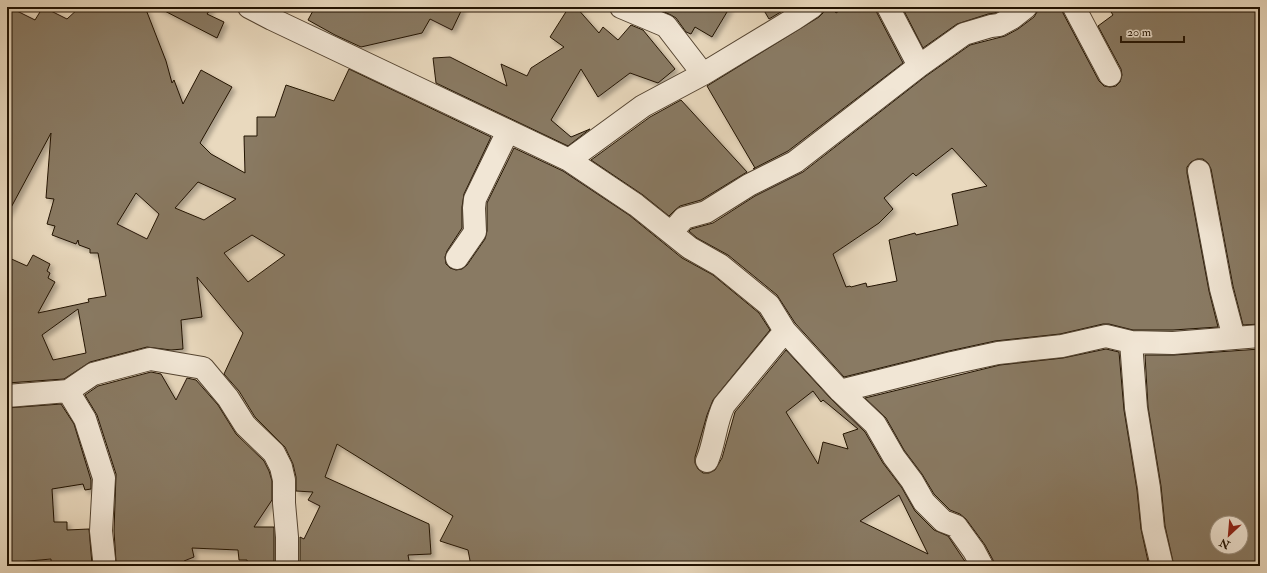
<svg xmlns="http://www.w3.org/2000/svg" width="1267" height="573" font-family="'IM FELL Double Pica',serif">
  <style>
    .building { fill: #897a64; stroke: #221302; fill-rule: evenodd; filter: url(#shadow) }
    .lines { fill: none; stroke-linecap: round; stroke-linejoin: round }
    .street-casing { stroke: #544431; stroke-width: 24 }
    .street { stroke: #f1e6d5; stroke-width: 22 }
  </style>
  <defs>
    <filter id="shadow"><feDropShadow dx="3.5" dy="3.5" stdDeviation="2" flood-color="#0004"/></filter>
  </defs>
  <rect width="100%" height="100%" fill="#e9d9be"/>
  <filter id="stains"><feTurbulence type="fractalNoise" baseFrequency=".005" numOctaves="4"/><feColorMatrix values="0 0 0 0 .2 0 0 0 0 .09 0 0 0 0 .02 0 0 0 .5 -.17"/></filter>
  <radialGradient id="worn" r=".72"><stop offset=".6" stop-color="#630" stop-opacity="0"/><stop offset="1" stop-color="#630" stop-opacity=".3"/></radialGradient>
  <path class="building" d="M43 7 67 19 80 7H145L166 61 172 83 174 80 183 104 201 70 232 87 200 143 211 154 245 173 244 136H257V117H275L286 85 334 101 349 69 491 137 464 194 462 207V228L447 251 445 257 446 264 450 268 456 270 462 269 467 265 485 239 487 231V203L514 148 563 171 629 215 682 258 713 275 759 313 770 330 713 400 707 415 695 457V463L698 469 703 473H709L715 470 722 458 735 412 786 350 831 399 865 432 883 463 902 488 915 511 934 530 948 536 968 566H471L468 550 440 541 453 516 337 444 325 477 429 524 431 554 408 555 410 566H374L373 563 346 566H300V537L304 539 320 506 308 500 313 492 296 491V477L293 464 285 447 255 417 239 391 224 374 243 333 197 277 202 317 181 320 183 349 171 350 147 347 90 362 64 379 7 383V257L27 266 33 255 50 264 47 271 50 273 48 278 55 282 38 313 89 302 88 299 106 296 98 253H90V249L79 245 78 240 76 244 52 235 55 226 47 224 54 199 46 198 51 133 7 215V21L13 9 35 20ZM198 182 236 199 204 220 175 208ZM136 193 159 214 147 239 117 224ZM252 235 285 255 248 282 224 253ZM78 309 86 353 53 360 42 335ZM813 391 821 402 823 400 858 429 843 434 848 449 823 442 818 464 786 412ZM899 495 928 554 860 521Z
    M157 7H212L207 14 224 22 217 38Z
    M315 7H463L452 30 430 19 422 33 361 47 335 35 308 20Z
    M569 7H576L599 33 603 27 618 40 631 25 643 30 675 69 658 83 630 73 598 97 581 69 551 120 571 137 590 129 568 146 436 83 433 58 450 57 507 86 501 64 527 76 531 68 564 47 550 37Z
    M653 7H730L712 37 695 27 691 34 686 32 676 18 671 15Z
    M762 7H789L769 19Z
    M824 7H832L836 13 845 7H876L877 13 903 63 788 151 753 169 755 168 707 86 819 17 823 13Z
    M902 7H1006L995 13 988 14 957 24 923 48Z
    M1038 7H1062L1063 13 1099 81 1104 86 1110 87 1116 86 1120 82 1122 75 1121 69 1098 26 1113 15 1108 7H1260V324L1243 325 1233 286 1211 169 1208 163 1203 159H1197L1191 162 1187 167V173L1209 291 1218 327 1173 330H1133L1109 324H1103L1060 334 995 341 949 351 844 377 795 323 777 295 728 255 697 238 689 231 691 229 713 223 755 196 803 172 926 76 970 45 1005 36 1018 29 1034 17 1037 12ZM952 148 987 186 952 194 958 225 916 235 915 233 889 240 897 281 867 287 866 283 851 287 850 286 846 287 833 254 879 223 893 209 884 198 913 173 916 176Z
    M681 100 747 172 701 200 680 206 675 210 669 216 643 195 591 160 650 117Z
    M1106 349 1119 352 1124 410 1137 490 1141 529 1149 566H994L993 560 985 545 966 519 960 514 950 510 934 494 922 474 904 450 886 418 865 398 1000 365 1063 358Z
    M1260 349V566H1174L1165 526 1161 486 1148 407 1145 355H1174ZM1217 523H1241V547H1217Z
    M151 372 161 374 176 400 187 378 196 380 218 405 236 434 264 461 269 471 272 481V500L254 527H274V566H248L247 560H239L238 550 192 548 194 557 184 561 186 566H154L155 562 139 564 138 562H116L114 531 116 474 97 415 85 395 98 386Z
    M61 404 74 424 91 480V489L85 490 83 484 52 489 54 522H67V530L89 529 92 564 51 563V559L7 563V408Z"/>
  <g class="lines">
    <defs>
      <path id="street" d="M249 7 272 19 569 160 636 205 690 248 720 265 769 305 785 331 840 391 875 424 894 457 912 481 924 502 943 521 956 526 974 551 982 566
        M621 7 666 26 703 74
        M888 7 919 66
        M1074 7 1110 75
        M569 160 643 106 703 74 794 19 812 7
        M1199 171 1221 289 1234 338
        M671 233 684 218 706 212 749 185 795 162 919 66 964 34 991 26 999 25 1012 18 1026 7
        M457 258 475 232 474 208 475 199 508 131
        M1131 342 1136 408 1149 488 1153 528 1162 566
        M68 391 85 419 104 478 101 531 104 559V566
        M840 391 952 363 998 353 1062 346 1106 336 1131 342 1173 343 1260 336
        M7 396 68 391 93 374 150 359 203 368 228 398 245 425 274 453 281 467 284 480V503L287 537V566
        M707 461C715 443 715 423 724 405L785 331"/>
    </defs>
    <use href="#street" class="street-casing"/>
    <use href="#street" class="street"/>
  </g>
  <rect width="1267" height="573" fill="none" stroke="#e9d9be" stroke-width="24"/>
  <rect x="8" y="8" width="1251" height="557" fill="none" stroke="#221302" stroke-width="2"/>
  <rect x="12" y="12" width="1243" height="549" fill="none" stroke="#221302"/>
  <g transform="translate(1229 535) rotate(206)"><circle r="19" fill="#f1e6d5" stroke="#9e9281"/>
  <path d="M0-3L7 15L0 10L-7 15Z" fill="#8f2418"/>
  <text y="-6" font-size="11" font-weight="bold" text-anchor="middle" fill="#221302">N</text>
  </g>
  <path d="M1121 36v6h63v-6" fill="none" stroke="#221302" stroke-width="2"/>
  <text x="1127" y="36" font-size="12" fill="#221302" stroke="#f1e6d5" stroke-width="3" paint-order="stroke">20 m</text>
  <rect width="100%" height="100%" filter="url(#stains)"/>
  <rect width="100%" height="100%" fill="url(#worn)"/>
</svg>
